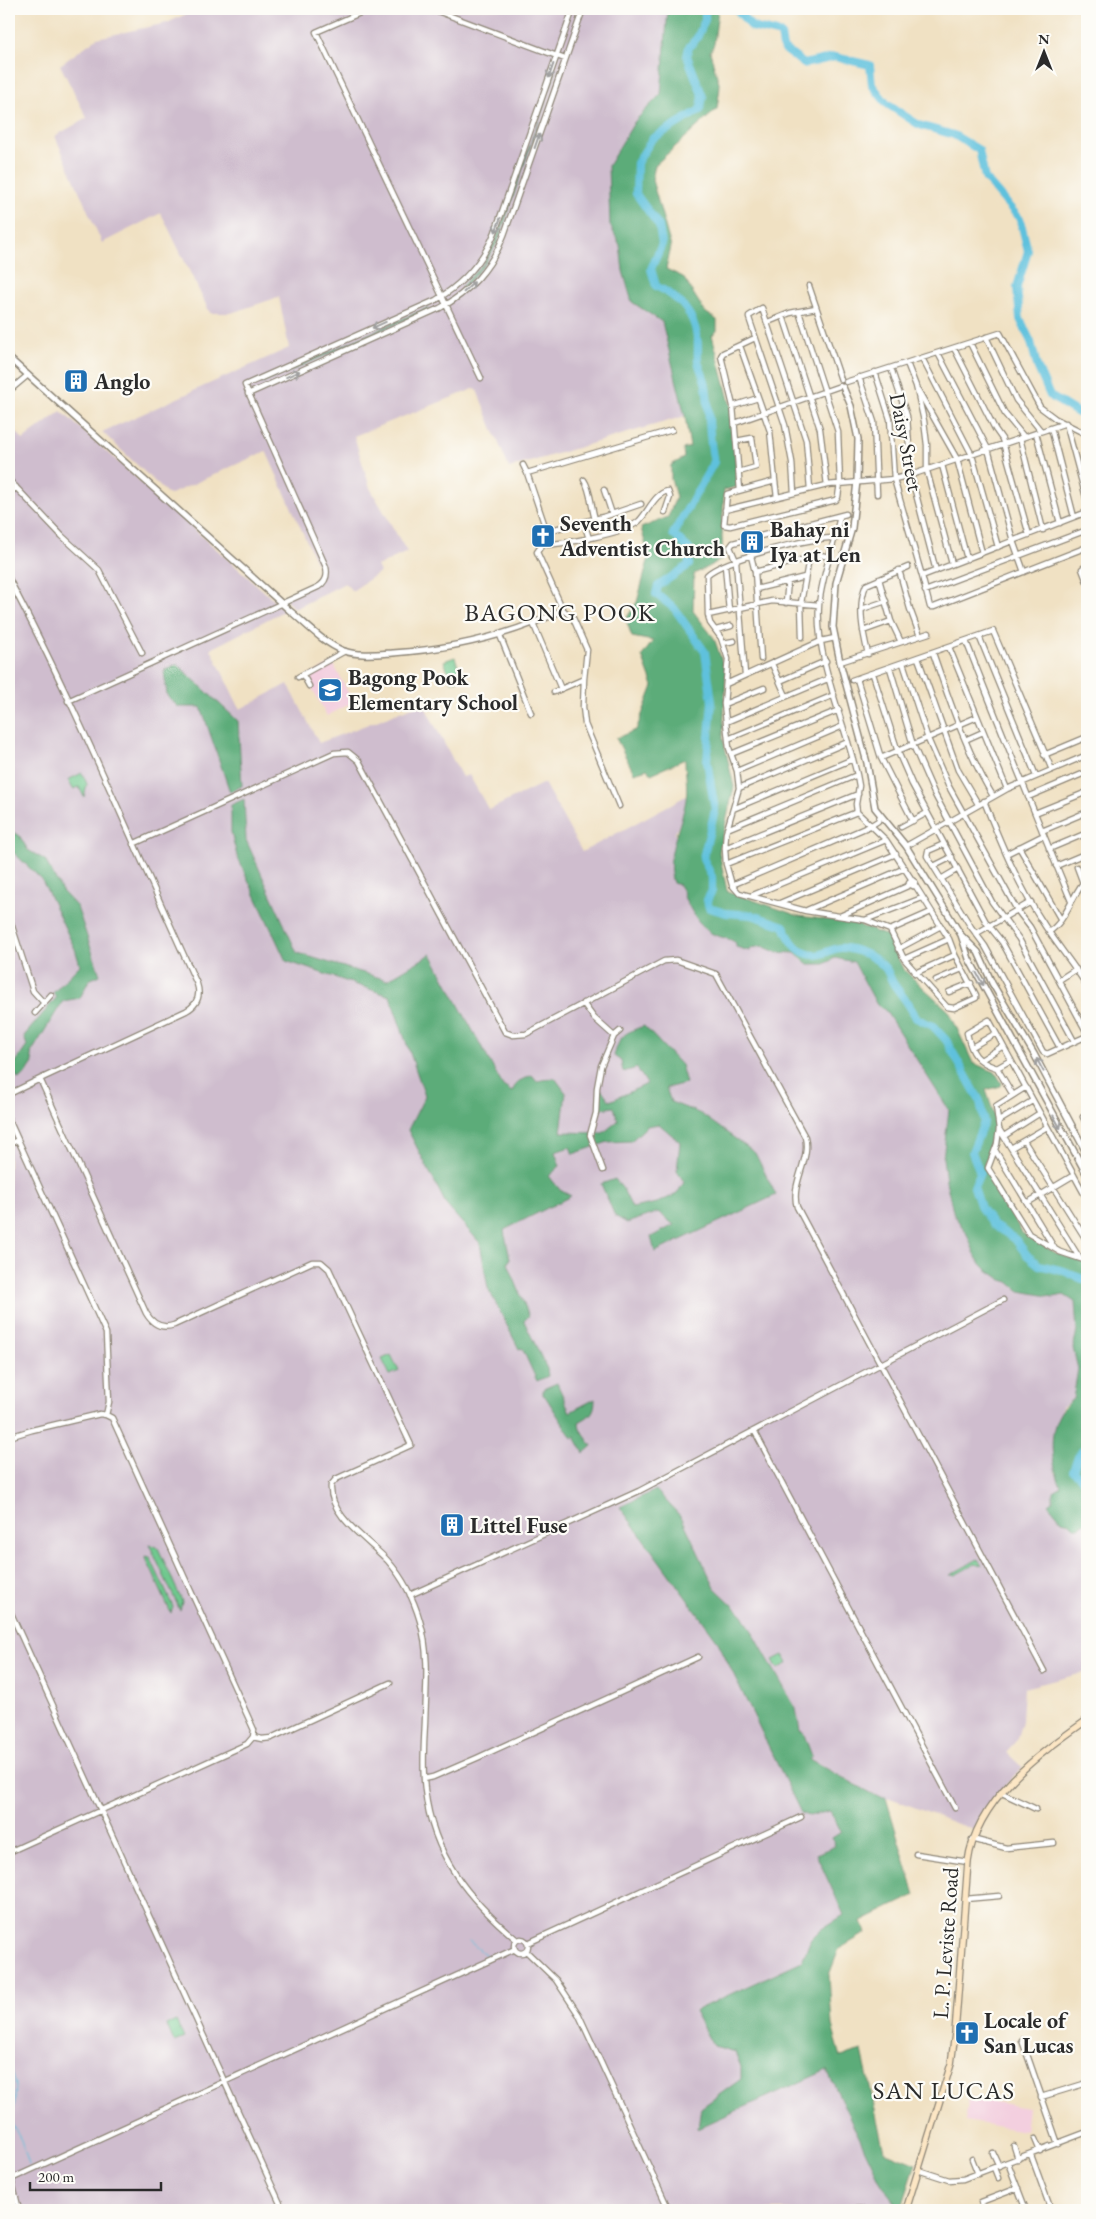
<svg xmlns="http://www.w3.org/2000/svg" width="1096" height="2219" font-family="'EB Garamond',serif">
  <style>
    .built { fill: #f3cfdf }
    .industrial { fill: #cfbdce }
    .green { fill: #70c88e; stroke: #4e7a5c }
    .forest { fill: #5cac79; stroke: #446c52 }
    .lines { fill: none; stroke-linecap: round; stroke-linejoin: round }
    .stream { stroke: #5fc1dd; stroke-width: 1 }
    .river { stroke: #5fc1dd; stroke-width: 8 }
    .minor-casing { stroke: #8e8677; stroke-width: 7 }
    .tertiary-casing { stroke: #8e8677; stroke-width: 8 }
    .secondary-casing { stroke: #8e8677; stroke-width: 8 }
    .minor { stroke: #fff; stroke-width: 4.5 }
    .tertiary { stroke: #fff; stroke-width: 5 }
    .secondary { stroke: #fce6c4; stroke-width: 5.5 }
    .oneway { stroke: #a0a0a0 }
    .labels { text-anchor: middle; stroke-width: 4.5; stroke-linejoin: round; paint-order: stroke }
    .poi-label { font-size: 22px; font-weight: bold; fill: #2b2b2b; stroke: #fdfcf7; text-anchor: start }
    .street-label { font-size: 22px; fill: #2b2b2b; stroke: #fdfcf7 }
    .quarter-label { font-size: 25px; letter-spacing: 1px; fill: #2b2b2b; stroke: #fdfcf7 }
  </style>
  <rect width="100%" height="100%" fill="#fdfcf7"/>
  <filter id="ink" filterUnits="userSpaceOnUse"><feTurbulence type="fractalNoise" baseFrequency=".02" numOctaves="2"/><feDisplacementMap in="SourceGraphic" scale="10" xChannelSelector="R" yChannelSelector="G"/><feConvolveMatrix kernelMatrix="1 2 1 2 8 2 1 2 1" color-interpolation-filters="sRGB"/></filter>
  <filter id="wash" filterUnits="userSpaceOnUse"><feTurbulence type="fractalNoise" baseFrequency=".0096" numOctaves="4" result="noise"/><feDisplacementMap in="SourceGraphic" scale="20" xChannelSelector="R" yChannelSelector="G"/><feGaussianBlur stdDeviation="1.12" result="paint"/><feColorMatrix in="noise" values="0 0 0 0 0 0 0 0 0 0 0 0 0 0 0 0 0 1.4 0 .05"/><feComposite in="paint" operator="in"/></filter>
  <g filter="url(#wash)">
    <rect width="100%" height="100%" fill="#f0e1c3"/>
    <path class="built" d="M333 663 353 702 327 716 306 677Z
      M969 2097 1028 2108 1025 2131 965 2121Z"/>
    <path class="industrial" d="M197 9H668L661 94 635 121 610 225 620 245 623 271 632 302 662 322 685 416 509 468 476 388 354 436 370 488 407 552 377 566 380 572 352 591 345 583 294 609 283 596 317 582 321 573 266 451 169 495 102 432 289 348 279 297 231 313H210L161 213 102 243 55 136 87 118 60 65 97 38 167 23Z
      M61 411 285 610 211 649 240 709 288 684 319 743 423 703 462 777 469 775 489 810 544 783 582 852 686 796 683 816 675 833 679 885 711 933 733 941 750 951 751 948 762 946 776 952 795 953 808 964H824L835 958 854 962 877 1005 885 1010 949 1110 943 1158 946 1181 954 1215 966 1232 977 1259 1002 1280 1009 1281 1020 1291 1054 1297 1064 1295 1075 1302 1077 1331 1073 1348 1078 1369 1073 1399 1062 1407 1055 1472 1062 1486V1521L1079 1527 1087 1522V1672L1024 1688 1022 1721 1016 1741 1006 1752 1022 1767 986 1807 973 1830 893 1799 880 1798 808 1758 812 1756 797 1725 796 1709 743 1615 715 1588 682 1518 620 1507 717 1640 801 1813 809 1816 830 1811 841 1832 835 1846 816 1854 844 1915 820 1930 811 1939 802 1961 694 2011 736 2052 741 2067V2079L702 2108 698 2128 827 2070 882 2185 901 2210H9V422L23 440Z"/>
    <path class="green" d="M556 71 498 241 484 265 462 289 461 287 483 264 496 240Z
      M427 308 429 309 261 384 262 382Z
      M455 657 462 678 452 682 444 661Z
      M82 773 87 784 84 797 79 787 73 789 68 780Z
      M391 1355 399 1371 390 1375 382 1359Z
      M149 1544 158 1548 182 1601 180 1610Z
      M145 1556 150 1557 173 1607 171 1613Z
      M978 1559 982 1566 975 1564 955 1575H950Z
      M783 1655 788 1663 778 1669 773 1660Z
      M176 2021 184 2038 174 2042 167 2025Z"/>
    <path class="forest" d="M668 9H718L714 44 710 52 720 87 717 109 655 165 652 180 671 247 666 269 683 277 705 312 717 320V331L712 335 731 407 737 487 724 490 722 537 723 559 694 574 693 611 714 638 726 673 723 738 734 787 719 852 727 891 799 916 853 923 888 936 903 969 949 1011 973 1063 995 1072 1002 1083 1001 1086 986 1090 994 1114 995 1138 984 1165 1022 1233 1056 1253 1087 1264V1522L1079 1527H1074L1070 1523 1062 1521 1048 1504 1053 1500V1491L1061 1486C1049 1458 1046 1419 1073 1399L1078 1369 1073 1348 1077 1331 1075 1302 1064 1295 1054 1297 1020 1291 1009 1282 1002 1280 986 1269 977 1259 966 1232 954 1215 946 1181 943 1158 949 1110 885 1010 877 1005 854 962 835 958 824 964H808L795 953 776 952 762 946 751 948 750 951 736 947V943C729 937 719 938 711 933 698 925 690 908 683 895L684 893 679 885 673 883C664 855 682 826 686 799 688 786 685 772 685 759L651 774 647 769 634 773 616 738 636 730 653 686 642 656 653 641 632 637 626 619 637 602 649 557 641 528 668 517 676 497 671 479V465L684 458 683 449 690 447 685 416 662 322 632 302 623 271 620 245 610 225 608 166 635 121 661 94Z
      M177 664 238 721 242 786 230 792 201 707H178L167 695 164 671Z
      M244 799 246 840 297 953 387 980 431 954 503 1086 512 1092 517 1082 532 1075 537 1081 555 1078 566 1093 561 1132 603 1133 618 1121 614 1107 600 1109 599 1091 602 1090 610 1101 647 1084 637 1068 623 1072 621 1061 614 1056C620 1035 624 1033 644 1026L681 1065 686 1083 666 1088 671 1102 701 1114 755 1153 776 1195 655 1252 651 1237 674 1225 658 1212 627 1223 615 1216 601 1184 615 1179 623 1189 632 1208 657 1203 677 1194 684 1182 677 1171 680 1142 659 1124 647 1126 631 1141 608 1142 573 1154 570 1147 555 1152 560 1166 549 1176 560 1190 571 1196 504 1230 510 1259 508 1263 529 1316 524 1321 547 1369 548 1376 537 1381 522 1348 519 1349 488 1288 480 1243 447 1206 408 1130 425 1096 390 996 286 961 237 856 231 832V805Z
      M9 831 19 835 28 850 45 860 62 891 77 907 100 975 89 980 80 998 63 1001 31 1053 33 1063 24 1076 18 1079 12 1068 27 1046 24 1036 56 998 53 993 80 965 75 949 42 880 9 848Z
      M557 1383 570 1412 595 1399C595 1413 590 1416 579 1422L580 1429 592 1446 584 1453 575 1437 572 1438 545 1396 543 1395V1389Z
      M656 1490 682 1518 715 1588 743 1615 796 1709 800 1731 803 1732 812 1756 809 1759 880 1798H886L915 1895 862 1921 866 1933 839 1949 829 1975 832 2026 841 2057 862 2051 884 2151 916 2164 901 2210 882 2185 827 2070 698 2128 701 2108 741 2079V2067L735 2052 713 2046 694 2011 802 1961 811 1939 820 1930 844 1915 816 1854 835 1846 832 1838 841 1832 830 1811 809 1816 801 1813 717 1640 620 1507Z"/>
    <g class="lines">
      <path class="stream" d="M469 1941 487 1956
        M9 2050V2062L16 2084 15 2102 12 2112V2124L21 2140 29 2165"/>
      <path class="river" d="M705 9V20L697 38 689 47 687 56 703 97 700 110 652 139 637 163 636 194 659 226 662 244 651 269 656 286C678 297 694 312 697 337 699 345 697 353 698 360 699 369 705 377 706 386 710 412 708 437 714 462L673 534 689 549V565L658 586 656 594 674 608 705 652 712 702 707 761 715 810 703 858 712 877V891L707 900 709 908 726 913 752 915 784 926C789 939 798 955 815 955 826 955 834 946 845 948 859 950 877 957 886 969 889 973 890 978 893 983 901 995 910 1004 916 1018L933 1026 946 1040 980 1101 984 1122 972 1152 980 1173 974 1187 981 1208 993 1225 1015 1239 1027 1255 1039 1265 1064 1271 1087 1281
        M736 9 752 27 781 34 783 48 804 64 835 57 870 65 872 85 887 104 919 125 954 135 979 150 985 178 1020 219 1028 251 1017 287 1020 319 1031 342 1037 366 1050 396 1078 413 1087 415
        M1087 1445 1078 1456 1073 1471 1087 1483"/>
    </g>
  </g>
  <g filter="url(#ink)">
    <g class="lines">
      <defs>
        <path id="minor" d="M369 9 316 32 481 378
          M432 9 565 59
          M809 286 841 380
          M783 316 820 429 827 485
          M768 322 790 313 816 308
          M986 337 1016 400 1041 431
          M970 343 1005 414 1024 437
          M740 346 770 431 775 481 727 494 724 525 730 526 836 500 838 497 840 483 838 432 799 312
          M954 348 995 429 1002 439 1029 535
          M938 353 988 449 1013 541 1024 572
          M922 358 972 455 998 547
          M907 363 916 386 924 421 927 445V471L952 564
          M891 368 907 416 911 475 936 571
          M875 372 890 419 894 479 922 576
          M859 377 874 422 877 494
          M846 382 1000 333 1040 407 1056 419 1084 433 1087 437
          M918 390 957 459 982 553
          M9 391 28 375
          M248 394 440 308C469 293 492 267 504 235L583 9
          M733 406 758 398
          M735 423 840 386
          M1051 428 1074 517
          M1036 433 1060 523
          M1020 438 1043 530
          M736 441 752 438 756 467 739 472
          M523 465 527 473
          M942 465 967 559
          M9 480 62 536 99 570 142 653
          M584 480C591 490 591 507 595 519
          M775 481 777 497
          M604 490 612 514
          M740 490 733 406 721 356 723 353 755 338
          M794 493 792 462 785 425 749 318V316L762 308 806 440 810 489
          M9 494 16 487
          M725 510 827 485 894 479 911 475 1066 423 1087 501
          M1087 512 922 576 930 607H934L1087 547
          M840 516C834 545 822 575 819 605 815 659 845 723 857 775L859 786 856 804 857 812 886 840 912 880 915 882 913 886 909 883 912 880
          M603 517 608 533
          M584 522 589 539
          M547 531 603 517 641 504
          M836 538C814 536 722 560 707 575L708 615 710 623 721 638 728 659 724 704 729 748 737 771 739 788 726 833 725 848 726 864 732 885 739 893 806 911 865 920 890 930 904 959 947 1007 954 1008 976 998V995L955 955 949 939 915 885
          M551 544 527 473 672 430
          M751 556 755 572 761 659
          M725 565 729 611
          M1087 565 1082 569 1087 582
          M899 570 910 609 920 636
          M755 572 820 555 830 557
          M9 579C78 710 135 849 197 984 201 996 197 1005 186 1011L40 1079 146 1313C153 1325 162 1329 174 1325L312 1262H321L329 1269 411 1445 336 1479 331 1485C328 1516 370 1541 388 1561 403 1578 414 1600 420 1621 430 1654 426 1688 425 1722 424 1745 422 1768 425 1790 433 1856 468 1899 517 1940
          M879 579 891 621 901 642
          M756 589 805 577
          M925 591 1087 530
          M786 603 788 581
          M862 609 886 601
          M708 615 772 601 819 605
          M533 623 561 689
          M716 630 731 626
          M863 631 891 621
          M499 633 531 713
          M979 636 1036 776
          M802 637 801 603 809 558
          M966 641C1000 728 1035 814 1071 901
          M723 643 734 641
          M949 647 1007 789
          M933 653C950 702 966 751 993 796
          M868 654C863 633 857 606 866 585L908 567
          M918 658 958 770 978 804
          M840 662 929 633
          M903 663 928 739 948 785 1017 910 1030 927 1087 1033
          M772 664 786 696
          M890 668 913 745 934 793 992 902 1019 939 1074 1041
          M873 674 898 752 912 784 986 922 1002 942 1060 1048
          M303 675 309 686
          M745 675 736 561 730 547 733 543 846 514
          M298 677 345 651
          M584 679 587 650 573 618 563 610 537 552 542 545C562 544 625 534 639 521 648 512 655 493 668 491L670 497 665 512
          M857 679 881 758 913 821
          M852 680 993 631 1052 770
          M780 681 826 661
          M726 684 821 641 835 638
          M554 692 584 679 583 707 585 724 619 806
          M68 701 318 587C326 582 328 576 326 567L245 385 436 300C464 283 483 262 495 232L573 9
          M724 704 764 688
          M726 722 830 678
          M728 739 834 695
          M965 740 983 732
          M731 754 839 710
          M1044 755 1087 737
          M881 758 977 717
          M737 771 843 726
          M739 788 848 742
          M1028 797 1087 772
          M984 801C1001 844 1019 887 1045 926 1058 946 1074 965 1087 986
          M733 809 853 759
          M1035 813 1087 792
          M901 827 927 813
          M727 829 857 775
          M1042 831 1087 812
          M133 844 334 753 348 752 359 761 505 1032 513 1035 526 1034 664 961 676 960 716 974 805 1137C811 1160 790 1184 797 1207L1044 1671
          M944 844 928 851 927 856 971 927 985 946 1043 1052 1047 1054 1087 1036
          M906 846 1007 789 1087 755
          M1019 847 1061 920
          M725 848 858 794
          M1049 849 1087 833
          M1006 854 1044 835
          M726 864 857 812
          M934 866 952 857
          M1056 866 1087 853
          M1077 867 1083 883
          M941 879 958 869
          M732 885 870 826 878 821 880 816
          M753 895 886 840
          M780 903 896 854
          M807 910 905 868
          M840 916 910 885
          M9 917 33 991 43 1002
          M865 920 922 898
          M890 930 931 912
          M1049 932C1067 920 1072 894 1087 878
          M977 933 1031 902
          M898 949 941 926
          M904 959 949 939
          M915 973 955 955
          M936 980 962 969
          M1059 980 1076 969
          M949 992 971 983
          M583 1003 594 1018 614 1036
          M35 1013 51 995
          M972 1047 996 1033
          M981 1060 1003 1046
          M997 1068 1011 1060
          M1026 1087 996 1106 999 1129 997 1144 988 1168 1029 1234 1060 1252 1087 1261
          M9 1094 40 1079
          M1013 1095 997 1068C977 1062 971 1053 967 1033L989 1020 1087 1199
          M1087 1115 1083 1117 1087 1125
          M9 1120 106 1333 109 1402 106 1415
          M999 1121 1032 1101
          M999 1129 1079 1257
          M1004 1136 1040 1113
          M1024 1141 1087 1241
          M9 1144 18 1140
          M1011 1148 1047 1127
          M995 1150 1055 1249
          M603 1170 590 1135 596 1113 597 1088 601 1066 614 1036 620 1031
          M1027 1203 1074 1175
          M755 1432 955 1808
          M9 1437 32 1430 100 1414 106 1415 112 1418 254 1730 253 1737 247 1744 9 1852
          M410 1595 639 1491 1003 1300
          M9 1609 283 2210
          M253 1737 262 1739 271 1738 390 1683
          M424 1779 433 1777 477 1758 698 1657
          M1002 1793 1036 1809
          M972 1839 1006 1848 1054 1843
          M916 1854 968 1862
          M965 1899 999 1896
          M514 1946a7 7 0 1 1 14 0a7 7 0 1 1-14 0Z
          M528 1943 801 1817
          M526 1951 556 1980 579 2015 669 2210
          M1022 2040 1058 2144
          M1041 2097 1087 2083
          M1035 2139 1040 2151
          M1014 2146 1018 2159
          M993 2153 999 2166
          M1031 2155 1051 2210
          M972 2159 978 2174
          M1008 2163 1026 2210
          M994 2168 998 2178
          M9 2170 19 2210
          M918 2170 949 2180 963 2179 1087 2132
          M11 2179 515 1949
          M819 2210 860 2209 868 2210
          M984 2210 981 2202 1018 2188"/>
        <path id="tertiary" d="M9 358 289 610C305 623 323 643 344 651 359 656 377 654 393 653 451 649 511 635 563 610
          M843 387 851 406 858 439 857 481 852 528 836 583 833 627 840 662 867 763 875 808 906 846 961 935 978 952 992 983 1034 1054 1087 1154
          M961 935 969 959 1087 1175"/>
        <path id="secondary" d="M906 2210 951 2064 955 2033 968 1862C976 1799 1039 1754 1087 1720"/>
      </defs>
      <use href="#minor" class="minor-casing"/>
      <use href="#tertiary" class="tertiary-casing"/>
      <use href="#secondary" class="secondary-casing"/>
      <use href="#minor" class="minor"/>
      <use href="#tertiary" class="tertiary"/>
      <use href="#secondary" class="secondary"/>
    </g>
    <defs><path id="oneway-shaft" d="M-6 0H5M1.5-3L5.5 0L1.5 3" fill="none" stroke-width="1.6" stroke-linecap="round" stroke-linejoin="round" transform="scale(1.25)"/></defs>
    <g class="oneway">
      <use href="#oneway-shaft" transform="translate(551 71) rotate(109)"/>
      <use href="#oneway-shaft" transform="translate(537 141) rotate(-71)"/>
      <use href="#oneway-shaft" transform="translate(498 225) rotate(110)"/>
      <use href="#oneway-shaft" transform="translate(469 287) rotate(-44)"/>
      <use href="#oneway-shaft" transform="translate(379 325) rotate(156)"/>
      <use href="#oneway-shaft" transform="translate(293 374) rotate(-24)"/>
      <use href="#oneway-shaft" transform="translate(980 979) rotate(61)"/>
      <use href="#oneway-shaft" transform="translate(1040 1065) rotate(-118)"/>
      <use href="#oneway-shaft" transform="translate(1057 1122) rotate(61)"/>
    </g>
  </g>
  <defs>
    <symbol id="building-square" viewBox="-11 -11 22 22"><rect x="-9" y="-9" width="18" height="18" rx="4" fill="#1f6fb2" stroke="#fdfcf7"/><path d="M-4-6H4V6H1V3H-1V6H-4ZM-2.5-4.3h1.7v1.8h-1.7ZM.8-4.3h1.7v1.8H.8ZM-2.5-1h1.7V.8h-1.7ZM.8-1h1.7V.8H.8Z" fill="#fff"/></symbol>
    <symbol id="church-square" viewBox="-11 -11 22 22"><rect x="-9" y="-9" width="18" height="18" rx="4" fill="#1f6fb2" stroke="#fdfcf7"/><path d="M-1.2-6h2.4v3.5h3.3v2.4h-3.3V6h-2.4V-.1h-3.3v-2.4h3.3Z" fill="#fff"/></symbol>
    <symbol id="school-square" viewBox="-11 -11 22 22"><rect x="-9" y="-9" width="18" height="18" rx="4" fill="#1f6fb2" stroke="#fdfcf7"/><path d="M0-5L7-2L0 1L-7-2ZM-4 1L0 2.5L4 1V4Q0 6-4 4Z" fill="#fff"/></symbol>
  </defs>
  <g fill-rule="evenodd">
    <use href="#building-square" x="62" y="367" width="28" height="28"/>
    <use href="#church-square" x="529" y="522" width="28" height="28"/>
    <use href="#building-square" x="738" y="528" width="28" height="28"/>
    <use href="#school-square" x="316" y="676" width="28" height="28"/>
    <use href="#building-square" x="438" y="1511" width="28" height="28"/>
    <use href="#church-square" x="953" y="2019" width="28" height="28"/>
  </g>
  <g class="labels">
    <g class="poi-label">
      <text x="94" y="389">Anglo</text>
      <text x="560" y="531">Seventh<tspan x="560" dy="25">Adventist Church</tspan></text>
      <text x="770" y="537">Bahay ni<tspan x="770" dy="25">Iya at Len</tspan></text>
      <text x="348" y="685">Bagong Pook<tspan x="348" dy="25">Elementary School</tspan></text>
      <text x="470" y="1533">Littel Fuse</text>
      <text x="984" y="2028">Locale of<tspan x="984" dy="25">San Lucas</tspan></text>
    </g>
    <g class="street-label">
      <text transform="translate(907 442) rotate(79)" y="8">Daisy Street</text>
      <text transform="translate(945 1943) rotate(-86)" y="8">L. P. Leviste Road</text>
    </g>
    <g class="quarter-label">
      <text x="560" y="621">BAGONG POOK</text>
      <text x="944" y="2099">SAN LUCAS</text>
    </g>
  </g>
  <rect width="1096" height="2219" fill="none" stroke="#fdfcf7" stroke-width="30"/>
  <g transform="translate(1044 52)" stroke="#fdfcf7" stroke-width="4" paint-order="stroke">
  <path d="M0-4L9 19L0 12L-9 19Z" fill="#2b2b2b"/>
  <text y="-8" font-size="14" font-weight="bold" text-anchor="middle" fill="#2b2b2b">N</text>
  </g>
  <path d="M30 2182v8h131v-8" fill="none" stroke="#2b2b2b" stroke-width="2.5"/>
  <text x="38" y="2182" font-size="15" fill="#2b2b2b" stroke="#fdfcf7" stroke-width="4" paint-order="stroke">200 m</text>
</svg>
